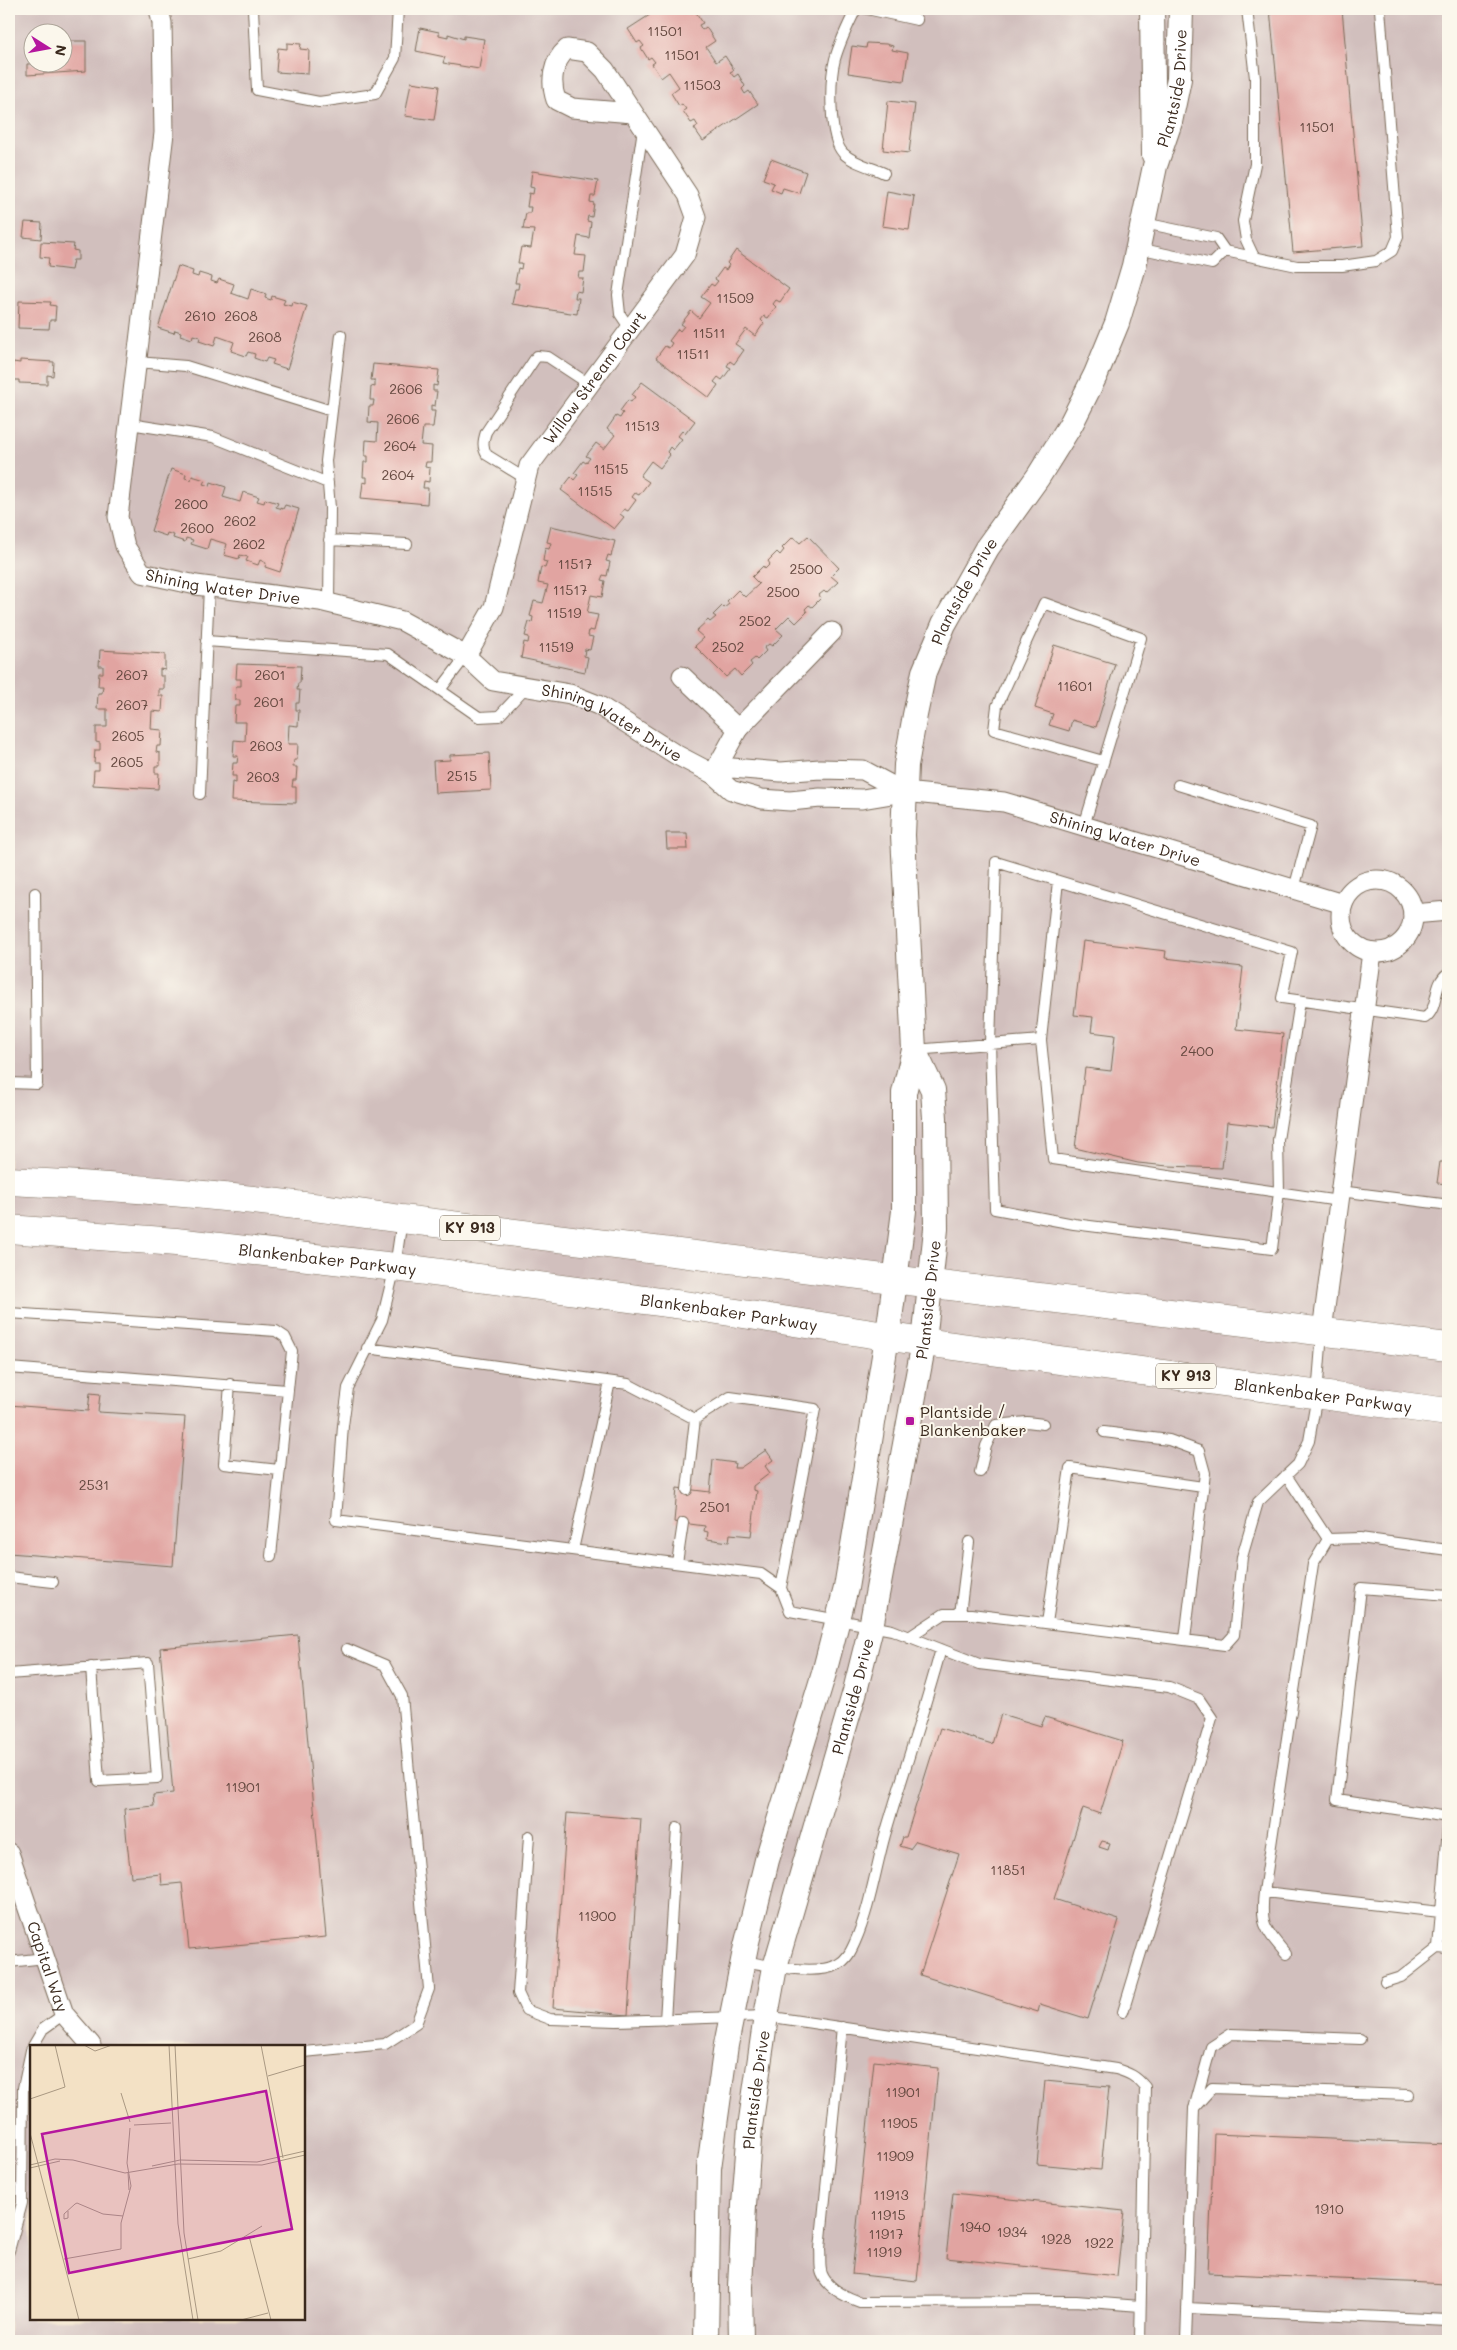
<svg xmlns="http://www.w3.org/2000/svg" width="1457" height="2350" font-family="Mali,sans-serif">
  <style>
    .industrial { fill: #d1bfbd; fill-rule: evenodd }
    .building { fill: #e1a4a1 }
    .lines { fill: none; stroke-linecap: round; stroke-linejoin: round }
    .service-casing { stroke: #7b6a58; stroke-width: 12 }
    .minor-casing { stroke: #7b6a58; stroke-width: 21 }
    .tertiary-casing { stroke: #7b6a58; stroke-width: 26 }
    .primary-casing { stroke: #7b6a58; stroke-width: 29 }
    .service { stroke: #fff; stroke-width: 10 }
    .minor { stroke: #fff; stroke-width: 19 }
    .tertiary { stroke: #fff; stroke-width: 24 }
    .primary { stroke: #fff; stroke-width: 28 }
    .poi-dot { fill: #b5179e; stroke: #fbf7ec; stroke-width: 2 }
    .labels { text-anchor: middle; stroke-width: 4; stroke-linejoin: round; paint-order: stroke }
    .number-label { font-size: 14px; fill: #64483f }
    .shield { fill: #fbf7ec; stroke: #75685c; stroke-width: 1 }
    .shield-label { font-size: 15px; font-weight: bold; fill: #3b2a1e }
    .street-label { font-size: 16px; fill: #3b2a1e; stroke: #fbf7ec }
    .poi-label { font-size: 16px; fill: #3b2a1e; stroke: #fbf7ec; text-anchor: start }
    .inset-road { fill: none; stroke: #a99882; stroke-width: 1 }
    .view { fill: #b5179e; fill-opacity: 0.15; stroke: #b5179e; stroke-width: 2.5 }
    .inset-edge { fill: none; stroke: #3b2a1e; stroke-width: 2.5 }
  </style>
  <rect width="100%" height="100%" fill="#fbf7ec"/>
  <filter id="ink" filterUnits="userSpaceOnUse"><feTurbulence type="fractalNoise" baseFrequency=".02" numOctaves="2"/><feDisplacementMap in="SourceGraphic" scale="10" xChannelSelector="R" yChannelSelector="G"/><feConvolveMatrix kernelMatrix="1 2 1 2 8 2 1 2 1" color-interpolation-filters="sRGB"/></filter>
  <filter id="wash" filterUnits="userSpaceOnUse"><feTurbulence type="fractalNoise" baseFrequency=".0096" numOctaves="4" result="noise"/><feDisplacementMap in="SourceGraphic" scale="20" xChannelSelector="R" yChannelSelector="G"/><feGaussianBlur stdDeviation="1.12" result="paint"/><feColorMatrix in="noise" values="0 0 0 0 0 0 0 0 0 0 0 0 0 0 0 0 0 1.4 0 .05"/><feComposite in="paint" operator="in"/></filter>
  <g filter="url(#wash)">
    <rect width="100%" height="100%" fill="#f3e1c5"/>
    <path class="industrial" d="M9 9H1448V2341H9ZM32 32H62V62H32ZM31 2046H304V2319H31Z"/>
    <g id="blocks">
      <path class="building" d="M659 9H689L691 13 695 11 703 23 699 25 702 30 706 27 715 41 706 47 716 62 725 56 734 70 730 72 734 77 738 74 745 86 742 89 745 94 749 91 758 104 703 141 694 128 698 126 695 121 691 123 683 111 686 109 682 104 679 106 671 93 679 87 669 72 661 78 652 64 655 62 651 57 648 59 641 48 644 46 640 41 637 43 628 29Z
        M1270 9H1342L1363 246 1293 252Z
        M420 28 439 32V35L448 37V34L464 39V36L484 39 479 69 443 63 445 57 416 51Z
        M70 41H86V71L27 75V64L62 62V45L71 44Z
        M287 43 301 44 300 49 309 50 308 74 276 72 278 48 287 49Z
        M867 43 886 44 893 46 892 50 908 53 904 81 848 73 852 46 866 48Z
        M411 82 439 86 434 120 405 116Z
        M888 101 915 104 909 153 883 150Z
        M771 159 806 172 799 193 783 188 781 193 771 189 774 183 763 179Z
        M532 171 598 181 595 196H591L590 202 594 203 592 217 588 216 587 221 591 222 589 238 578 236 575 255 586 256 584 272H579L578 278H583L581 292 576 291 575 298H579L577 314 512 304 515 289H518L519 283H515L518 268 521 269 522 263H518L521 247 531 248 534 230 523 229 526 213H530L531 207H527L529 193 533 194 534 188 530 187Z
        M887 191 914 196 909 230 882 226Z
        M25 222 42 223 41 239 23 237Z
        M41 242 74 244 73 250 78 251V260H73L71 270 48 267 49 258 40 257Z
        M736 250 789 289 780 302 776 300 773 304 776 307 768 318 764 316 761 320 764 323 755 336 746 329 735 344 744 350 734 364 730 361 727 366 731 368 722 380 718 377 714 382 718 385 709 398 656 358 665 346 669 348 672 343 669 341 678 329 680 331 684 326 681 324 691 311 699 318 710 303 701 297 711 284 714 286 718 281 715 279 723 268 726 270 729 265 727 263Z
        M178 266 193 271 192 275 198 277 199 273 212 277 211 281 217 283 219 279 234 284 231 293 248 299 251 289 266 294 265 298 271 300 272 296 285 300 283 304 291 306 292 302 307 306 287 369 272 364 274 360 267 358 265 362 254 358 255 354 248 352 246 356 231 351 234 342 217 336 214 346 199 341 200 337 193 335 192 339 180 335 181 332 175 330 174 333 158 328Z
        M19 301 51 302 50 305 56 306 55 320H50L49 329 18 328Z
        M20 360 54 362 53 376 47 375V384L19 383V380H12L13 362 20 363Z
        M373 364 439 370 437 386 433 385V391H437L435 406 431 405V411H435L433 427H423L421 445 432 446 431 462H426L425 467 430 468 429 482 424 481 423 488H428L427 504 361 498 363 482 367 483V477H363L364 462H368V456H365L366 440 377 441 378 423 368 422 369 406H373L374 400H370L371 386 375 387V380H371Z
        M642 382 695 421 685 434 682 431 678 436 682 439 673 450 670 447 667 452 670 455 660 468 651 461 640 476 649 482 639 495 635 493 632 497 636 500 628 511 624 509 620 514 624 517 614 529 561 490 571 477 574 480 578 475 574 473 583 461 586 463 590 458 586 456 596 443 604 449 615 435 607 429 616 416 620 418 623 413 620 411 628 400 631 402 635 397 632 395Z
        M171 469 186 474 185 478 191 480 192 476 205 480 203 484 210 486 211 482 226 487 223 497 240 502 243 492 259 497 257 501 264 503 265 499 278 503 276 507 283 509 285 505 299 509 280 572 265 567 266 563 260 560 258 565 246 561 248 557 240 555 239 559 224 555 227 544 210 539 207 549 191 544 193 540 186 538 185 542 173 538 174 535 167 533 166 536 151 531Z
        M551 526 615 541 611 556 608 555 606 561 610 562 607 576 603 575 601 580 605 581 602 597 591 595 587 613 598 615 594 631 589 630 588 636 593 637 590 650 585 649 584 656 588 657 585 672 521 658 524 642 528 643 529 637 525 636 529 622 532 623 533 617 530 616 534 601 543 603 548 585 538 583 541 567 545 568 547 562 543 561 545 548 549 549 551 543 547 542Z
        M808 536 839 568 831 576 838 582 826 593 824 591 819 595 821 598 812 607 809 605 805 609 807 612 796 623 789 616 776 629 783 635 772 646 769 644 764 648 766 651 757 660 755 658 750 662 752 665 741 676 735 669 726 677 695 646 704 638 696 631 708 620 710 622 716 617 713 615 722 606 724 608 729 604 727 601 738 590 745 597 759 584 752 577 763 566 765 569 770 564 768 561 777 552 780 555 784 550 782 548 793 537 800 543Z
        M1054 645 1115 664 1096 727 1072 720 1069 731 1049 725 1053 714 1035 708Z
        M100 650 165 654V670L160 669V676H164V689H159V696H163L162 712 152 711 151 729 162 730 161 746H157L156 752 160 753V766H155V773H159L158 789 93 785 94 770H99V763H94L95 750H100V743L96 742V727H107V709H97L98 693H102L103 686H98L99 673H103V666H99Z
        M237 664 301 666 300 683H298L297 690H300L299 703H296V710H299L298 726 289 725 288 744H298L297 760H294L293 767H297L296 780H293L292 787H296V803L231 801 232 782 236 783V776H232L233 763H237L238 756H233L234 740 245 741 246 722H234L235 706H240V700H235L236 686H241V679H236Z
        M489 753 491 790 435 793 433 761 450 760V755Z
        M666 833H687L688 849H667Z
        M1083 941 1166 951 1165 958 1243 967 1236 1029 1283 1034 1272 1127 1227 1122 1222 1168 1168 1166 1138 1163 1075 1148 1085 1068 1111 1071 1115 1035 1091 1032 1093 1017 1074 1015Z
        M1447 1152 1448 1184 1437 1183 1440 1162H1446Z
        M90 1393 100 1394 98 1412 185 1417 173 1566 9 1553V1405L88 1411Z
        M766 1450 773 1460 765 1466 770 1473 753 1486V1490L757 1491 751 1536 730 1534 729 1542 707 1539 708 1532 704 1531 705 1526 674 1522 677 1488 710 1492 713 1460 735 1463 734 1468H740Z
        M298 1635 326 1937 189 1949 182 1883 162 1885 161 1874 131 1877 127 1842 124 1809 154 1806 153 1795 173 1793 160 1648Z
        M1001 1714 1041 1726 1045 1717 1123 1741 1100 1814 1083 1808 1054 1899 1119 1920 1088 2019 1040 2004 1038 2012 920 1975 959 1854 916 1841 910 1849 900 1846 903 1837H906L940 1728 992 1744Z
        M567 1813 641 1819 628 2015 553 2008Z
        M1102 1841 1110 1843 1108 1850 1099 1847Z
        M874 2061 938 2068 917 2281 852 2274Z
        M1045 2081 1109 2087 1101 2170 1037 2164Z
        M1214 2134 1448 2144V2284L1208 2273Z
        M953 2193 1124 2211 1117 2276 946 2258Z"/>
    </g>
  </g>
  <g filter="url(#ink)">
    <use href="#blocks" fill-opacity="0" stroke="#7b6a58" stroke-width="1"/>
    <g class="lines">
      <defs>
        <path id="service" d="M253 9 257 90 319 102 375 94 395 58 398 9
          M856 9C848 25 840 41 835 59 830 78 828 137 843 153 853 163 871 167 884 173
          M867 9 917 20
          M1247 9 1255 78V164L1243 221 1246 240 1254 257
          M1138 248 1212 264 1225 251 1216 238 1144 223
          M1225 251 1297 266H1342L1376 261 1392 251 1398 237 1380 9
          M630 329 620 314 618 295 643 129
          M137 362 186 366 332 411
          M130 424 213 437 328 483
          M526 479 487 455C482 447 483 441 486 432L534 360 537 356 548 357 589 384
          M329 540 407 544
          M329 603 330 508 326 461 341 335
          M206 641 388 654 479 717 499 716 526 687
          M440 690 466 656
          M1178 785 1311 826 1294 889
          M200 794 209 587
          M1084 826 1141 638 1044 603 997 706 994 730 1103 761
          M1300 1001 1278 1140 1279 1192 1272 1249 1074 1224 995 1209 990 1043 996 862 1292 952 1282 998 1425 1018C1440 1007 1432 984 1448 973
          M1041 1040 1058 881
          M914 1050 1041 1040 1053 1159 1339 1201
          M9 1083 37 1084 35 893
          M1340 1191 1442 1204 1448 1207
          M402 1220 395 1267 382 1320 348 1388 343 1426 336 1520 761 1574 781 1588 790 1611 892 1630 979 1664 1169 1687 1199 1699 1212 1718 1123 2012
          M9 1313 276 1331 285 1337 292 1351 271 1556
          M367 1348 628 1384 695 1419 730 1397 815 1409 781 1588
          M9 1368 287 1390
          M230 1384 224 1464 279 1470
          M1104 1432 1169 1440 1199 1451 1205 1473 1185 1639
          M980 1472 986 1446 996 1425 1027 1422 1043 1424
          M1286 1475 1328 1539 1313 1564 1264 1892 1440 1912
          M687 1490 695 1419
          M1328 1539 1360 1538 1448 1550
          M573 1550 610 1382
          M677 1563 683 1523
          M9 1577 53 1582
          M1448 1595 1361 1588 1337 1800 1448 1817
          M960 1614 969 1542
          M1047 1623 1070 1468 1203 1487
          M909 1637 944 1614H971L1225 1645 1234 1635 1242 1557 1258 1502 1298 1464 1309 1441 1317 1395 1322 1333
          M9 1674 148 1663 157 1778 99 1781 91 1667
          M1448 1828 1438 1948 1448 1949
          M529 1836 518 1993 526 2010 550 2019 617 2021 766 2016 1116 2069C1129 2073 1136 2076 1145 2087L1140 2341
          M1264 1892C1260 1925 1265 1929 1286 1954
          M743 1961C768 1965 813 1976 837 1965 847 1960 851 1951 855 1942 870 1908 875 1871 885 1835 903 1773 924 1712 941 1649
          M9 1962 45 1958
          M1385 1982 1401 1977 1438 1948
          M665 2020 677 1828
          M842 2027 820 2249C821 2257 819 2267 822 2274 828 2289 846 2297 860 2302L1076 2301 1140 2306
          M33 2046 43 2029 64 2014
          M304 2052 385 2044 416 2024 429 1989 402 1696 385 1665 347 1649
          M1195 2105 1211 2047 1231 2034 1360 2039
          M9 2251 22 2203 23 2088 31 2050
          M1187 2308 1448 2320
          M1186 2341 1194 2108 1212 2088 1408 2095"/>
        <g id="minor">
          <path id="s1" d="M159 9 162 23 164 133 118 517 125 546 142 573 196 585 320 601 402 621 466 656 493 681 570 694 598 705 675 754 713 774 731 790 762 799 790 801 820 798 862 799 904 792 1004 802 1343 904"/>
          <path id="s2" d="M466 656 494 607 529 466 685 255 696 217 688 195 605 70 587 52 567 49C552 62 550 82 556 100L572 108 633 113"/>
          <path d="M682 676 738 729 713 774"/>
          <path d="M738 729 832 632"/>
          <path d="M713 774 732 768 781 772 820 769 863 770 904 792"/>
          <circle cx="1377" cy="916" r="36"/>
          <path d="M1413 914 1448 911"/>
          <path d="M1322 1331 1372 952"/>
          <path id="s3" d="M9 1853 64 2014 91 2045"/>
        </g>
        <g id="tertiary">
          <path d="M1152 9 1154 155"/>
          <path id="s4" d="M706 2341 709 2168 726 2045 746 1946 767 1860 824 1673 846 1588 890 1319 904 1211V1093L914 1050 903 835 906 765 915 715 924 672 944 624 987 548 1038 477 1071 424 1096 374 1117 323 1134 266 1155 166 1170 122 1179 79 1181 9"/>
          <path id="s5" d="M741 2341 740 2287 744 2205 750 2127 766 2016 775 1967 855 1691 871 1627 924 1342 936 1229 935 1118 933 1090 914 1050"/>
        </g>
        <g id="primary">
          <path d="M9 1181C141 1187 272 1200 402 1219L1448 1347"/>
          <path id="s6" d="M9 1229 176 1242 395 1267 698 1307 924 1342 1448 1412"/>
        </g>
      </defs>
      <use href="#service" class="service-casing"/>
      <use href="#minor" class="minor-casing"/>
      <use href="#tertiary" class="tertiary-casing"/>
      <use href="#primary" class="primary-casing"/>
      <use href="#service" class="service"/>
      <use href="#minor" class="minor"/>
      <use href="#tertiary" class="tertiary"/>
      <use href="#primary" class="primary"/>
    </g>
  </g>
  <rect class="poi-dot" x="905" y="1416" width="10" height="10" rx="2.5"/>
  <g class="labels">
    <g class="number-label">
      <text x="665" y="36">11501</text>
      <text x="682" y="60">11501</text>
      <text x="702" y="90">11503</text>
      <text x="1317" y="132">11501</text>
      <text x="735" y="303">11509</text>
      <text x="200" y="321">2610</text>
      <text x="241" y="321">2608</text>
      <text x="709" y="338">11511</text>
      <text x="265" y="342">2608</text>
      <text x="693" y="359">11511</text>
      <text x="406" y="394">2606</text>
      <text x="403" y="424">2606</text>
      <text x="642" y="431">11513</text>
      <text x="400" y="451">2604</text>
      <text x="611" y="474">11515</text>
      <text x="398" y="480">2604</text>
      <text x="595" y="496">11515</text>
      <text x="191" y="509">2600</text>
      <text x="240" y="526">2602</text>
      <text x="197" y="533">2600</text>
      <text x="249" y="549">2602</text>
      <text x="575" y="569">11517</text>
      <text x="806" y="574">2500</text>
      <text x="570" y="595">11517</text>
      <text x="783" y="597">2500</text>
      <text x="564" y="618">11519</text>
      <text x="755" y="626">2502</text>
      <text x="556" y="652">11519</text>
      <text x="728" y="652">2502</text>
      <text x="132" y="680">2607</text>
      <text x="270" y="680">2601</text>
      <text x="1075" y="691">11601</text>
      <text x="269" y="707">2601</text>
      <text x="132" y="710">2607</text>
      <text x="128" y="741">2605</text>
      <text x="266" y="751">2603</text>
      <text x="127" y="767">2605</text>
      <text x="462" y="781">2515</text>
      <text x="263" y="782">2603</text>
      <text x="1197" y="1056">2400</text>
      <text x="94" y="1490">2531</text>
      <text x="715" y="1512">2501</text>
      <text x="243" y="1792">11901</text>
      <text x="1008" y="1875">11851</text>
      <text x="597" y="1921">11900</text>
      <text x="903" y="2097">11901</text>
      <text x="899" y="2128">11905</text>
      <text x="895" y="2161">11909</text>
      <text x="891" y="2200">11913</text>
      <text x="1329" y="2214">1910</text>
      <text x="888" y="2220">11915</text>
      <text x="975" y="2232">1940</text>
      <text x="1012" y="2237">1934</text>
      <text x="886" y="2239">11917</text>
      <text x="1056" y="2244">1928</text>
      <text x="1099" y="2248">1922</text>
      <text x="884" y="2257">11919</text>
    </g>
    <g class="shield">
      <rect x="440" y="1215.5" width="60" height="25" rx="4"/>
      <rect x="1156" y="1363.5" width="60" height="25" rx="4"/>
    </g>
    <g class="shield-label">
      <text x="470" y="1233">KY 913</text>
      <text x="1186" y="1381">KY 913</text>
    </g>
    <g class="street-label">
      <text dy="6" stroke="none"><textPath href="#s4" startOffset="2336">Plantside Drive</textPath></text>
      <text dy="6" stroke="none"><textPath href="#s2" startOffset="312">Willow Stream Court</textPath></text>
      <text dy="6" stroke="none"><textPath href="#s1" startOffset="655">Shining Water Drive</textPath></text>
      <text dy="6" stroke="none"><textPath href="#s4" startOffset="1784">Plantside Drive</textPath></text>
      <text dy="6" stroke="none"><textPath href="#s1" startOffset="1075">Shining Water Drive</textPath></text>
      <text dy="6" stroke="none"><textPath href="#s1" startOffset="1616">Shining Water Drive</textPath></text>
      <text dy="6" stroke="none"><textPath href="#s6" startOffset="320">Blankenbaker Parkway</textPath></text>
      <text dy="6" stroke="none"><textPath href="#s5" startOffset="1062">Plantside Drive</textPath></text>
      <text dy="6" stroke="none"><textPath href="#s6" startOffset="725">Blankenbaker Parkway</textPath></text>
      <text dy="6" stroke="none"><textPath href="#s6" startOffset="1325">Blankenbaker Parkway</textPath></text>
      <text dy="6" stroke="none"><textPath href="#s5" startOffset="658">Plantside Drive</textPath></text>
      <text dy="6" stroke="none"><textPath href="#s3" startOffset="120">Capital Way</textPath></text>
      <text dy="6" stroke="none"><textPath href="#s5" startOffset="252">Plantside Drive</textPath></text>
    </g>
    <g class="poi-label">
      <text x="920" y="1418">Plantside /<tspan x="920" dy="18">Blankenbaker</tspan></text>
    </g>
  </g>
  <g transform="translate(30 2045)">
    <rect width="275" height="275" fill="#f3e1c5"/>
    <path class="inset-road" d="M54 0 65 6 82 0M139 0 148 179 163 275M145 0 154 188 168 275M231 0 253 113M238 31 275 20M91 48 100 77M0 54 35 42 25 0M104 80 141 78M0 88 49 275M0 120 25 114 43 115 95 128 148 119 232 120 275 110M122 121 150 115 227 117 275 106M0 123 30 116M98 127 99 145M38 166V173L34 174V169L45 159 47 158 73 169 93 171M219 191 241 275M34 214 91 204V178L101 141 97 118 100 83M158 214 191 206 232 181M211 275 238 268"/>
    <path class="view" d="M236 46 262 184 39 228 12 89Z"/>
    <rect width="275" height="275" class="inset-edge"/>
  </g>
  <rect width="1457" height="2350" fill="none" stroke="#fbf7ec" stroke-width="30"/>
  <g transform="translate(48 48) rotate(101)"><circle r="24" fill="#fbf7ec" stroke="#aea59a"/>
  <path d="M0-4L9 19L0 12L-9 19Z" fill="#b5179e"/>
  <text y="-8" font-size="14" font-weight="bold" text-anchor="middle" fill="#3b2a1e">N</text>
  </g>
</svg>
